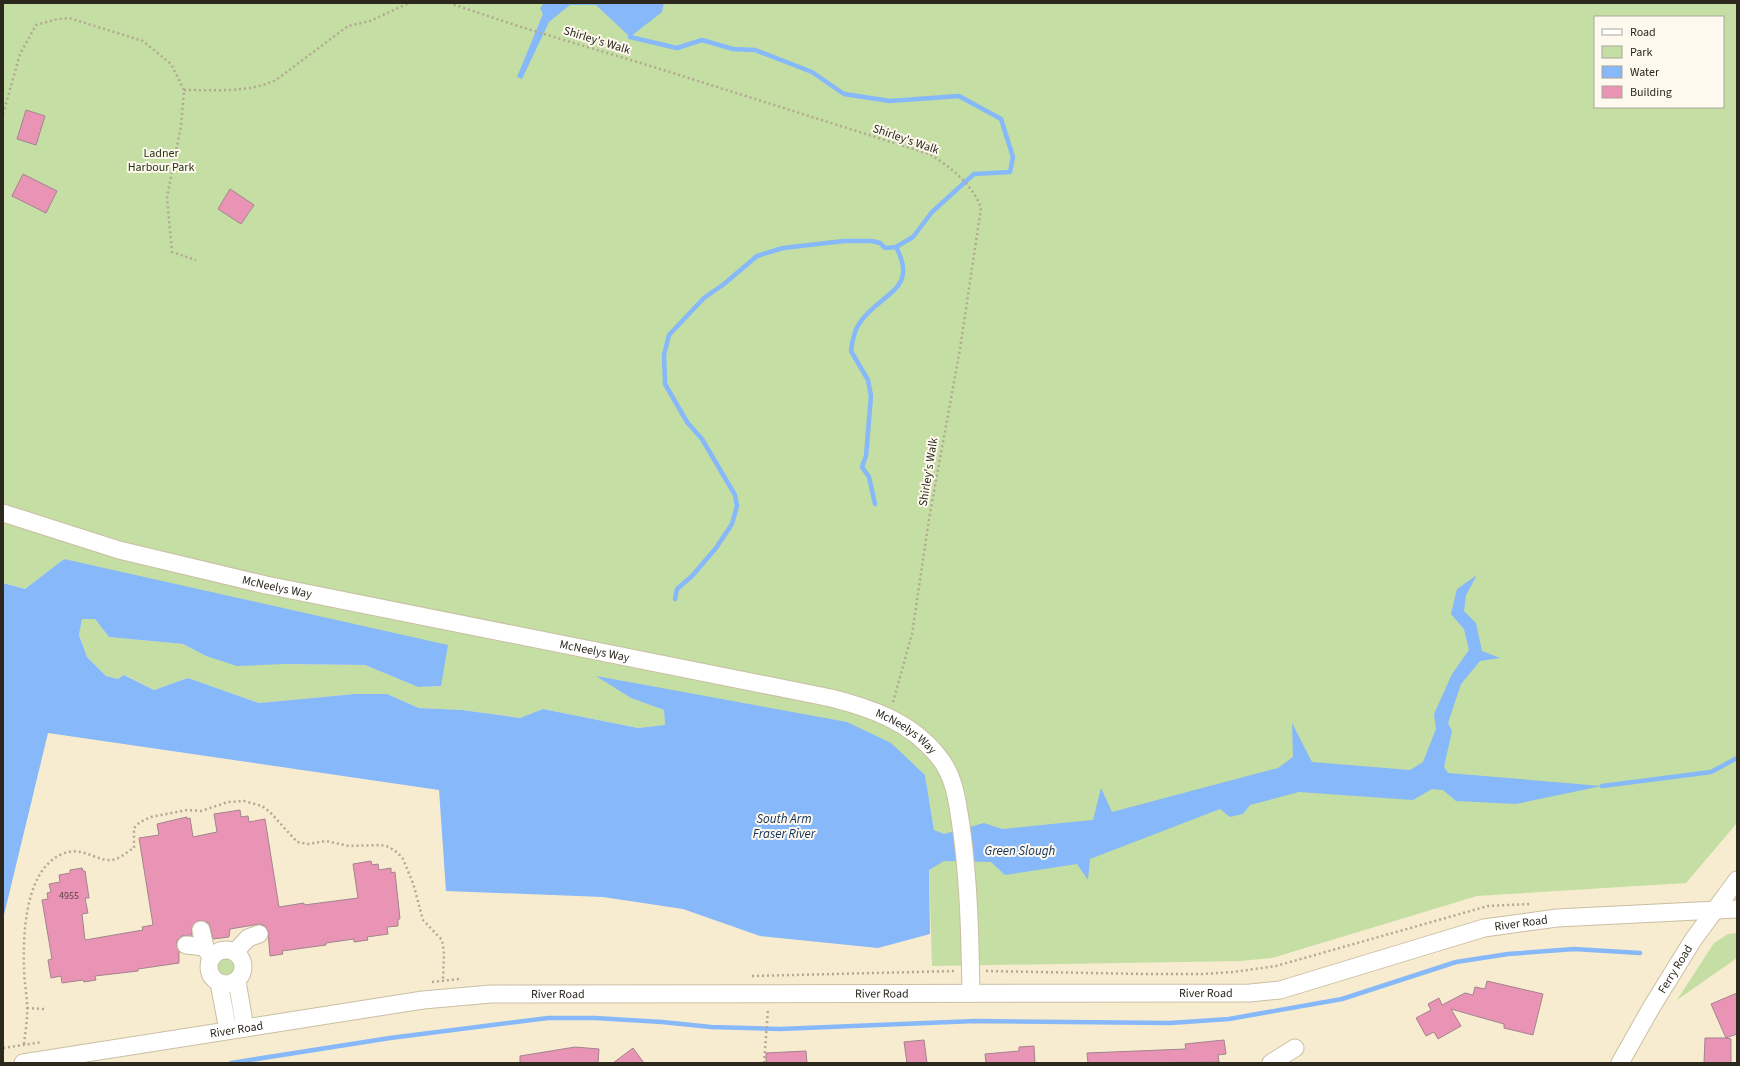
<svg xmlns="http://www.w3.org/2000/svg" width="1740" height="1066" font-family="'Source Sans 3',sans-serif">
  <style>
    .green { fill: #c4dea3; fill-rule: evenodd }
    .water { fill: #86b8fa }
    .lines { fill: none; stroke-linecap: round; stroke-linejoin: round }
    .stream { stroke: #86b8fa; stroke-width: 4.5 }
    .building { fill: #e994b4; stroke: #a2848e }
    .minor-casing { stroke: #cabfa3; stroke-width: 19 }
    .path { stroke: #b2a993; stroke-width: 2.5; stroke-dasharray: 2 3; stroke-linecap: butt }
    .minor { stroke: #fff; stroke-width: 17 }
    .labels { text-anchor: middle; stroke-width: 4; stroke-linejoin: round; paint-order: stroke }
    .number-label { font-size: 10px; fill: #5b4343 }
    .street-label { font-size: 12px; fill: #2c281d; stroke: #fef9ee }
    .park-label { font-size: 12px; fill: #273413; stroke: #fef9ee }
    .water-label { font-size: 13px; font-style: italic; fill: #10325b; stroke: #fef9ee }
  </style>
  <rect width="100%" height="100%" fill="#f7eccf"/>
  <path class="green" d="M3 3H1737V823L1686 883 1477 896 1272 958 1240 961 932 966 929 869 934 830 925 775 631 698 664 710 665 725 638 728 543 709 520 718 462 710 419 708 387 694H355L259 703 188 678 154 690 125 675 118 679 106 676 87 657 79 635 82 619H95L109 637 183 644 206 656 284 664 365 665 418 687 441 686 64 559 25 589 3 583ZM1595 17H1723V107H1595Z
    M1737 933V958L1677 1000 1714 943 1728 934Z
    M216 967a10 10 0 1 1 20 0a10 10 0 1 1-20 0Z"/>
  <path class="water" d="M544 3H664L662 12 630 37 596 5H570L549 22 522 79 517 77 543 14 540 8Z
    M64 559 448 645 441 686 418 687 365 665 284 664 237 666 206 656 183 644 109 637 95 619H82L79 635 87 657 106 676 118 679 124 675 154 690 188 678 259 703 355 694H387L419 708 462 710 520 718 543 709 638 728 665 725 664 710 631 698 596 676 847 722 891 743 925 775 934 830 944 834 984 823 1002 829 1093 820 1101 788 1112 812 1278 768 1293 757 1292 723 1312 762 1410 770 1423 762 1436 729 1434 714 1452 674 1469 650 1464 629 1451 614 1457 589 1477 575 1466 595 1464 611 1476 623 1482 651 1500 658 1480 661 1461 684 1448 723 1452 731 1444 767 1448 773 1602 786 1516 804 1456 801 1443 790 1432 789 1413 800 1299 792 1250 805 1243 814 1230 817 1220 809 1090 859 1088 880 1077 864 1005 875 991 862 944 861 929 870 930 934 878 948 760 936 683 909 603 897 446 891 439 790 48 733 3 919V583L25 589Z"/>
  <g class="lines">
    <path class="stream" d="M630 37 677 48 702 40 733 49 755 50 812 72 844 94 890 101 959 96 1001 119 1013 157 1010 172 974 174 932 212 913 237 896 247 885 248 880 243 872 241H844L783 248 757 256 724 284 704 298 669 335 664 355 665 384 687 422 702 439 735 495 737 506 732 524 716 548 692 576 677 589 675 599
      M875 504 869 477 862 467 866 456 871 396 868 380 851 351C852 343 854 331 859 324 878 293 920 292 896 247
      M1602 786 1711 772 1737 758
      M231 1063 390 1038 548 1018H595L662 1022 711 1027 780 1029 975 1021 1170 1023 1229 1019 1342 999 1456 962 1508 954 1574 949 1640 953"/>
  </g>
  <path class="building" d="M26 110 45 116 36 145 17 139Z
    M23 174 57 191 46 213 12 196Z
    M230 189 254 205 241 224 218 209Z
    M240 810 241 817 248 816 249 822 265 819 279 907 304 903V905L358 898 353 864 371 861 372 865 378 864 379 870 391 868V873L395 872 400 919H398V926L387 927 388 934 367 937 368 940 354 942V939L326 943V945L282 951 283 954 270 956 268 931 265 926 260 924 230 929 229 937 213 939 209 923 199 920 192 927V935L182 936 178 939 176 944 179 951V963L138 969V971L95 976 96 980 84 982 83 980 62 983 61 976 51 978 48 960 52 959 42 900 48 899 47 893 51 892 49 884 60 882 59 875 70 873V870L82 868 83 871H85L89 898H85L88 913 82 914 85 940 143 930 142 927 153 925 139 838 159 835 157 824 187 817V819L190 818 193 837 217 832 214 814Z
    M1487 981 1543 994 1533 1035 1504 1028V1024L1451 1009 1461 1026 1438 1039 1434 1032 1426 1036 1416 1018 1431 1010 1428 1004 1439 998 1442 1005 1465 993 1473 995 1475 987 1485 989Z
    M1737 993V1034L1726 1038 1731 1039V1063H1704L1705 1038H1726L1711 1004Z
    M924 1040 927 1063H907L904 1042Z
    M1224 1040 1226 1054 1218 1055 1219 1062 1088 1063 1087 1053 1186 1049 1185 1044Z
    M1034 1046 1035 1063H986L985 1054 1019 1051V1047Z
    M575 1047 599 1049 598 1063H520V1056Z
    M633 1048 644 1063H613Z
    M806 1051 807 1063H766V1053Z"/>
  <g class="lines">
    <defs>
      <g id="minor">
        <path id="s1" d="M3 513 119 550 266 585 831 698C871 708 911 722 938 756 956 777 958 807 962 833 969 886 970 939 971 993"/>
        <path d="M201 930 205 947 211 958"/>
        <path d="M186 945 205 947"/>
        <circle cx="226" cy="967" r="17"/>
        <path d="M235 952 248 938 259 934"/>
        <path d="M237 981 245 1028"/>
        <path d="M219 983 228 1030"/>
        <path id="s2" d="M23 1063 423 1000 491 994 1250 993 1280 990 1484 928 1557 918 1737 909"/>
        <path d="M1271 1063 1295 1048"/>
        <path id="s3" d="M1620 1063 1651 1008 1693 940 1737 880"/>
      </g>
    </defs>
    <use href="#minor" class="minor-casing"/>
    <path class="path" d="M449 3 521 27 657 68 929 154C950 166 973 185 981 208L960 349 929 519 912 634 893 702
      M184 90C215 90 248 93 276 80L348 26 370 21 409 3
      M3 114 20 54 36 25 58 19 69 18 143 41 171 64 184 90 181 126 167 197 172 252 196 260
      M986 971 1144 974H1202L1233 972 1276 966 1488 906 1530 904
      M752 976 955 971
      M432 982 459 979
      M27 1008 44 1009
      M24 1044C25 1034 27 1024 27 1014 28 999 24 983 24 968 23 934 25 872 60 855 84 843 97 865 116 859 122 857 128 851 134 848V828L140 822 151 817 187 810 201 811 228 802 244 801 262 806 270 812 297 842 308 844 326 841 349 846 381 845 389 847 398 853 403 859 413 883 423 920 442 940 444 953 443 979
      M3 1048 42 1042
      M764 1063 768 1010"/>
    <use href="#minor" class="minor"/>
  </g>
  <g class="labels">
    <g class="number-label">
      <text x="69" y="899">4955</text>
    </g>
    <g class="street-label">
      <text transform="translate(597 40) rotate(17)" y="4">Shirley's Walk</text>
      <text transform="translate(906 139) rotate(19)" y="4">Shirley's Walk</text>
      <text transform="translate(928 472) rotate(-81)" y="4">Shirley's Walk</text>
      <text dy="4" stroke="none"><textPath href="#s1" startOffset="284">McNeelys Way</textPath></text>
      <text dy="4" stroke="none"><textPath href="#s1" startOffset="608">McNeelys Way</textPath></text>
      <text dy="4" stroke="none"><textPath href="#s1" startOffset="932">McNeelys Way</textPath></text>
      <text dy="4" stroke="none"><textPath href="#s2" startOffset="1513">River Road</textPath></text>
      <text dy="4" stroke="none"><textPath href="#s3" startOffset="109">Ferry Road</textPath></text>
      <text dy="4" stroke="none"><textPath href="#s2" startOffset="540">River Road</textPath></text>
      <text dy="4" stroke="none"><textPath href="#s2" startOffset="864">River Road</textPath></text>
      <text dy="4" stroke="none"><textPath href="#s2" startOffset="1188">River Road</textPath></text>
      <text dy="4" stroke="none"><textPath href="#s2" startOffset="216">River Road</textPath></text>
    </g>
    <g class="park-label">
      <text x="161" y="157">Ladner<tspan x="161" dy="14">Harbour Park</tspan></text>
    </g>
    <g class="water-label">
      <text x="784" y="823">South Arm<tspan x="784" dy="15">Fraser River</tspan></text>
      <text x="1020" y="855">Green Slough</text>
    </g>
  </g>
  <rect width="1740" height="1066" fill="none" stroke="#2c281d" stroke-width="8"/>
  <rect x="1594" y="16" width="130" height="92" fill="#fef9ee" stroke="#aaa59a"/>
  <rect x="1602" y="29" width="20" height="6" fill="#ffffff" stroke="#aaa59a"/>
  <text x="1630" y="36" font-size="12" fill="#2c281d">Road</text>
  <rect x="1602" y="46" width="20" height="12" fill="#c4dea3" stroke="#aaa59a"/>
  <text x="1630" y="56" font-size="12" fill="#2c281d">Park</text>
  <rect x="1602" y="66" width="20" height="12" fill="#86b8fa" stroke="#aaa59a"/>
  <text x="1630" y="76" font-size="12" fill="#2c281d">Water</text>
  <rect x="1602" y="86" width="20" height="12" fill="#e994b4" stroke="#aaa59a"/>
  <text x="1630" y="96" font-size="12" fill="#2c281d">Building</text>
</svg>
